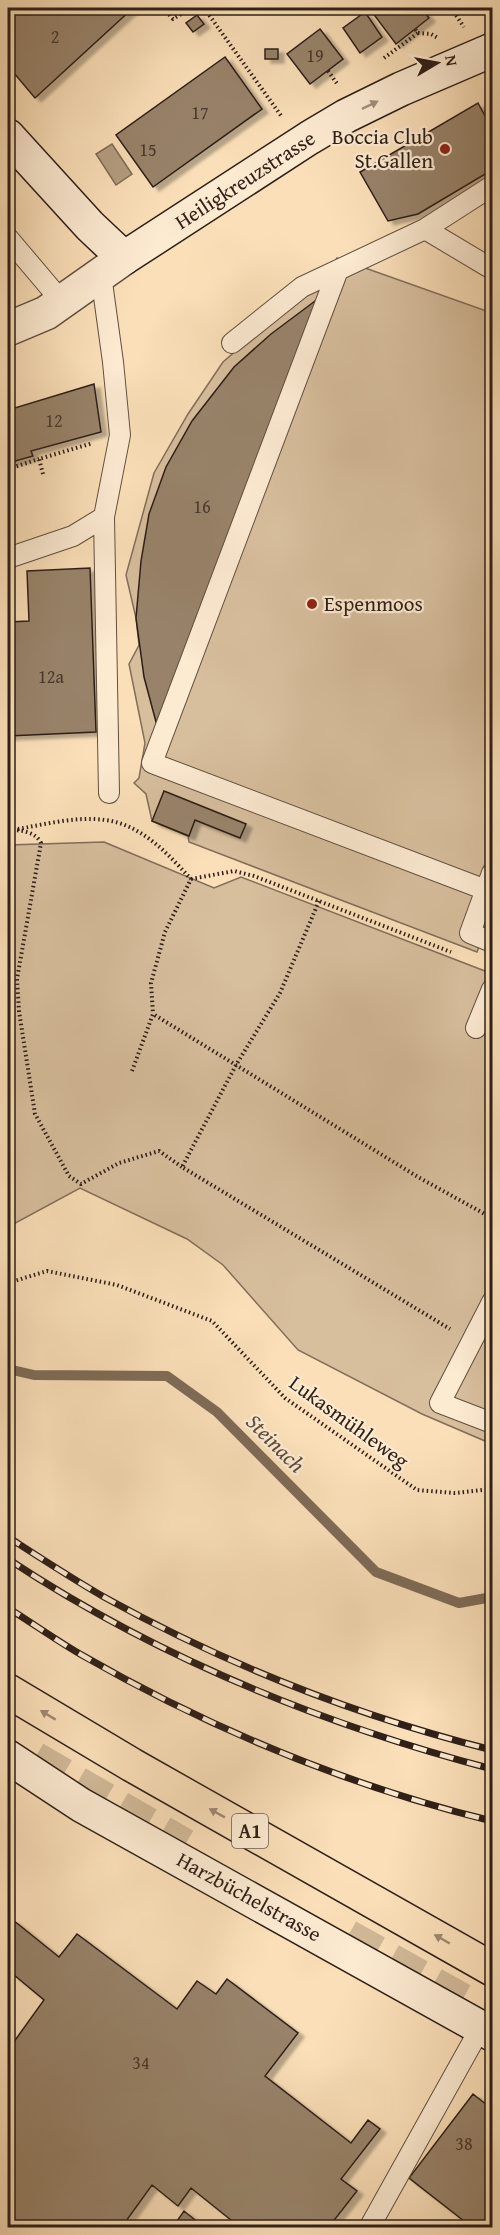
<svg xmlns="http://www.w3.org/2000/svg" width="500" height="2235" font-family="'Gentium Book Plus',serif">
  <style>
    .green { fill: #d7be9d; stroke: #826e5a; stroke-width: 1.5 }
    .water { fill: #b59e81; stroke: #7f6b57; stroke-width: 1.5 }
    .lines { fill: none; stroke-linecap: round; stroke-linejoin: round }
    .stream { stroke: #7f6b57; stroke-width: 10 }
    .building { fill: #98836b; stroke: #2e1f17; stroke-width: 1.5; filter: url(#shadow) }
    .highway-tunnel { stroke: #d1b998; stroke-width: 33; stroke-dasharray: 33 16; stroke-linecap: butt }
    .lane-casing { stroke: #614f3f; stroke-width: 22 }
    .street-casing { stroke: #614f3f; stroke-width: 36 }
    .secondary-casing { stroke: #2e1f17; stroke-width: 36 }
    .highway-casing { stroke: #2e1f17; stroke-width: 36 }
    .path { stroke: #2e1f17; stroke-width: 4; stroke-dasharray: 1.5 3; stroke-linecap: butt }
    .lane { stroke: #fcead1; stroke-width: 20 }
    .street { stroke: #fcead1; stroke-width: 33 }
    .secondary { stroke: #fcead1; stroke-width: 33 }
    .highway { stroke: #fadfb8; stroke-width: 33 }
    .rail-casing { stroke: #2e1f17; stroke-width: 7 }
    .rail { stroke: #fcead1; stroke-width: 4.5; stroke-dasharray: 14; stroke-linecap: butt }
    .oneway { fill: #9f8f7d }
    .oneway2 { fill: #9e8970 }
    .poi-dot { fill: #8f2418; stroke: #fcead1; stroke-width: 2 }
    .labels { text-anchor: middle; stroke-width: 4.5; stroke-linejoin: round; paint-order: stroke }
    .number-label { font-size: 18px; fill: #48382c }
    .shield { fill: #fcead1; stroke: #6c5c4f; stroke-width: 1.5 }
    .shield-label { font-size: 20px; font-weight: bold; fill: #2e1f17 }
    .poi-label { font-size: 21px; fill: #2e1f17; stroke: #fcead1; text-anchor: end }
    .street-label { font-size: 21px; fill: #2e1f17; stroke: #fcead1 }
    .water-label { font-size: 22px; font-style: italic; fill: #5d4b3c; stroke: #fcead1 }
  </style>
  <defs>
    <filter id="shadow"><feDropShadow dx="6" dy="4" stdDeviation="1.5" flood-color="#0004"/></filter>
  </defs>
  <rect width="100%" height="100%" fill="#fadfb8"/>
  <filter id="stains"><feTurbulence type="fractalNoise" baseFrequency=".00333" numOctaves="4"/><feColorMatrix values="0 0 0 0 .2 0 0 0 0 .09 0 0 0 0 .02 0 0 0 .5 -.17"/></filter>
  <radialGradient id="worn" r=".72"><stop offset=".6" stop-color="#630" stop-opacity="0"/><stop offset="1" stop-color="#630" stop-opacity=".3"/></radialGradient>
  <path class="green" d="M337 258 492 313V914H491L477 952 189 842 188 836 152 821 146 794 134 783 139 778 145 743 129 664 139 645 136 618 126 575 154 473 188 414 223 362 278 315 323 283Z
    M104 842 214 888 241 877 485 971 492 960V1444L422 1414 298 1350 223 1265 187 1239 80 1188 10 1226 8 1220V845Z"/>
  <path class="water" d="M112 144 132 174 116 185 96 154Z"/>
  <g class="lines">
    <path class="stream" d="M8 1369 34 1375 167 1376 217 1412 376 1572 459 1603 492 1597"/>
  </g>
  <path class="building" d="M8 8H133L35 98 8 66Z
    M378 8H421L429 18 396 44 372 12Z
    M365 12 382 37 360 53 343 28Z
    M197 15 204 24 193 32 186 23Z
    M320 29 343 59 310 84 287 54Z
    M265 49H278V59H265Z
    M225 57 262 109 153 187 116 135Z
    M478 103 492 129V170L418 214 388 221 360 172Z
    M323 295 188 661 156 722 144 677 136 618 141 561 149 514 166 467 192 421 234 367 271 334Z
    M94 384 101 432 31 451 33 456 8 463V410Z
    M90 568 96 732 8 736V622L29 621 27 571Z
    M164 791 246 824 240 838 195 820 189 836 152 821Z
    M13 1920 59 1957 77 1934 177 2009 197 1981 216 1994 227 1979 298 2033 265 2076 351 2143 368 2120 380 2129 341 2179 357 2191 328 2228H241L191 2188 178 2206 152 2185 121 2228H8V2050L44 2000 8 1970V1927Z
    M473 2094 492 2109V2228H473L409 2178Z
    M184 2211 205 2228H172Z"/>
  <g class="lines">
    <path class="highway-tunnel" d="M35 1758 185 1845
      M348 1936 465 2001"/>
    <defs>
      <path id="lane" d="M425 229 492 269
        M8 238 63 303
        M338 270 152 763 486 890
        M101 275 113 362 120 435 104 517 109 793
        M232 343 302 287 425 229 492 186
        M8 558 73 536 104 517
        M492 873 470 933 492 942
        M476 1028 492 989
        M492 1302 440 1403 492 1423
        M369 2228 481 2027"/>
      <path id="street" d="M8 329 46 313 124 258"/>
      <path id="secondary" d="M8 136 90 226 124 258 309 138 346 116 401 89 492 50
        M8 1757 81 1805 492 2034"/>
      <path id="highway" d="M8 1691 132 1765 492 1969"/>
    </defs>
    <use href="#lane" class="lane-casing"/>
    <use href="#street" class="street-casing"/>
    <use href="#secondary" class="secondary-casing"/>
    <use href="#highway" class="highway-casing"/>
    <path class="path" d="M163 8 173 19 191 8
      M204 8 282 117
      M451 8 464 27
      M418 33 431 34 438 38
      M384 58 418 33 415 29
      M328 71 338 85
      M8 469 39 459
      M43 474 39 459 93 443
      M18 829C46 824 77 816 105 820 141 824 168 854 191 879L165 932 151 983 153 1014
      M8 830C20 830 35 831 41 843L17 979 19 1011 35 1114 69 1176 81 1184 119 1163 159 1151 182 1167
      M191 879 234 871 254 876 451 952
      M319 901 280 993 236 1065 182 1167 450 1329
      M132 1071 153 1014 418 1177 492 1218
      M8 1283 47 1271 117 1285 212 1321 285 1398 417 1490 455 1493 492 1489"/>
    <use href="#lane" class="lane"/>
    <use href="#street" class="street"/>
    <use href="#secondary" class="secondary"/>
    <use href="#highway" class="highway"/>
    <defs>
      <path id="rail" d="M8 1537C39 1557 71 1578 104 1597 227 1665 357 1716 492 1750
        M8 1559C156 1657 321 1724 492 1769
        M8 1608C32 1623 56 1640 80 1654 209 1728 348 1786 492 1821"/>
    </defs>
    <use href="#rail" class="rail-casing"/>
    <use href="#rail" class="rail"/>
  </g>
  <defs><path id="oneway-solid" d="M-6-.8H1V-3.2L6.5 0L1 3.2V.8H-6Z" transform="scale(1.5)"/></defs>
  <use class="oneway" href="#oneway-solid" transform="translate(370 105) rotate(-26)"/>
  <g class="oneway2">
    <use href="#oneway-solid" transform="translate(48 1715) rotate(-149)"/>
    <use href="#oneway-solid" transform="translate(217 1813) rotate(-151)"/>
    <use href="#oneway-solid" transform="translate(442 1939) rotate(-150)"/>
  </g>
  <g class="poi-dot">
    <circle cx="445" cy="149" r="6"/>
    <circle cx="312" cy="604" r="6"/>
  </g>
  <g class="labels">
    <g class="number-label">
      <text x="55" y="43">2</text>
      <text x="315" y="62">19</text>
      <text x="200" y="119">17</text>
      <text x="148" y="156">15</text>
      <text x="54" y="427">12</text>
      <text x="202" y="513">16</text>
      <text x="51" y="683">12a</text>
      <text x="141" y="2069">34</text>
      <text x="464" y="2150">38</text>
    </g>
    <rect class="shield" x="232" y="1814" width="36" height="34" rx="4.5"/>
    <g class="shield-label">
      <text x="250" y="1838">A1</text>
    </g>
    <g class="poi-label">
      <text x="433" y="144">Boccia Club<tspan x="433" dy="24">St.Gallen</tspan></text>
      <text x="324" y="611" text-anchor="start">Espenmoos</text>
    </g>
    <g class="street-label">
      <text transform="translate(245 180) rotate(-33)" y="7">Heiligkreuzstrasse</text>
      <text transform="translate(349 1422) rotate(36)" y="7">Lukasmühleweg</text>
      <text transform="translate(249 1897) rotate(29)" y="7">Harzbüchelstrasse</text>
    </g>
    <g class="water-label">
      <text transform="translate(276 1443) rotate(45)" y="8">Steinach</text>
    </g>
  </g>
  <rect width="500" height="2235" fill="none" stroke="#fadfb8" stroke-width="30"/>
  <rect x="9" y="9" width="482" height="2217" fill="none" stroke="#2e1f17" stroke-width="3"/>
  <rect x="15" y="15" width="470" height="2205" fill="none" stroke="#2e1f17" stroke-width="1.5"/>
  <g transform="translate(437 63) rotate(80)" stroke="#fcead1" stroke-width="4.5" paint-order="stroke">
  <path d="M0-4.5L10 22L0 15L-10 22Z" fill="#2e1f17"/>
  <text y="-9" font-size="16" font-weight="bold" text-anchor="middle" fill="#2e1f17">N</text>
  </g>
  <rect width="100%" height="100%" filter="url(#stains)"/>
  <rect width="100%" height="100%" fill="url(#worn)"/>
</svg>
